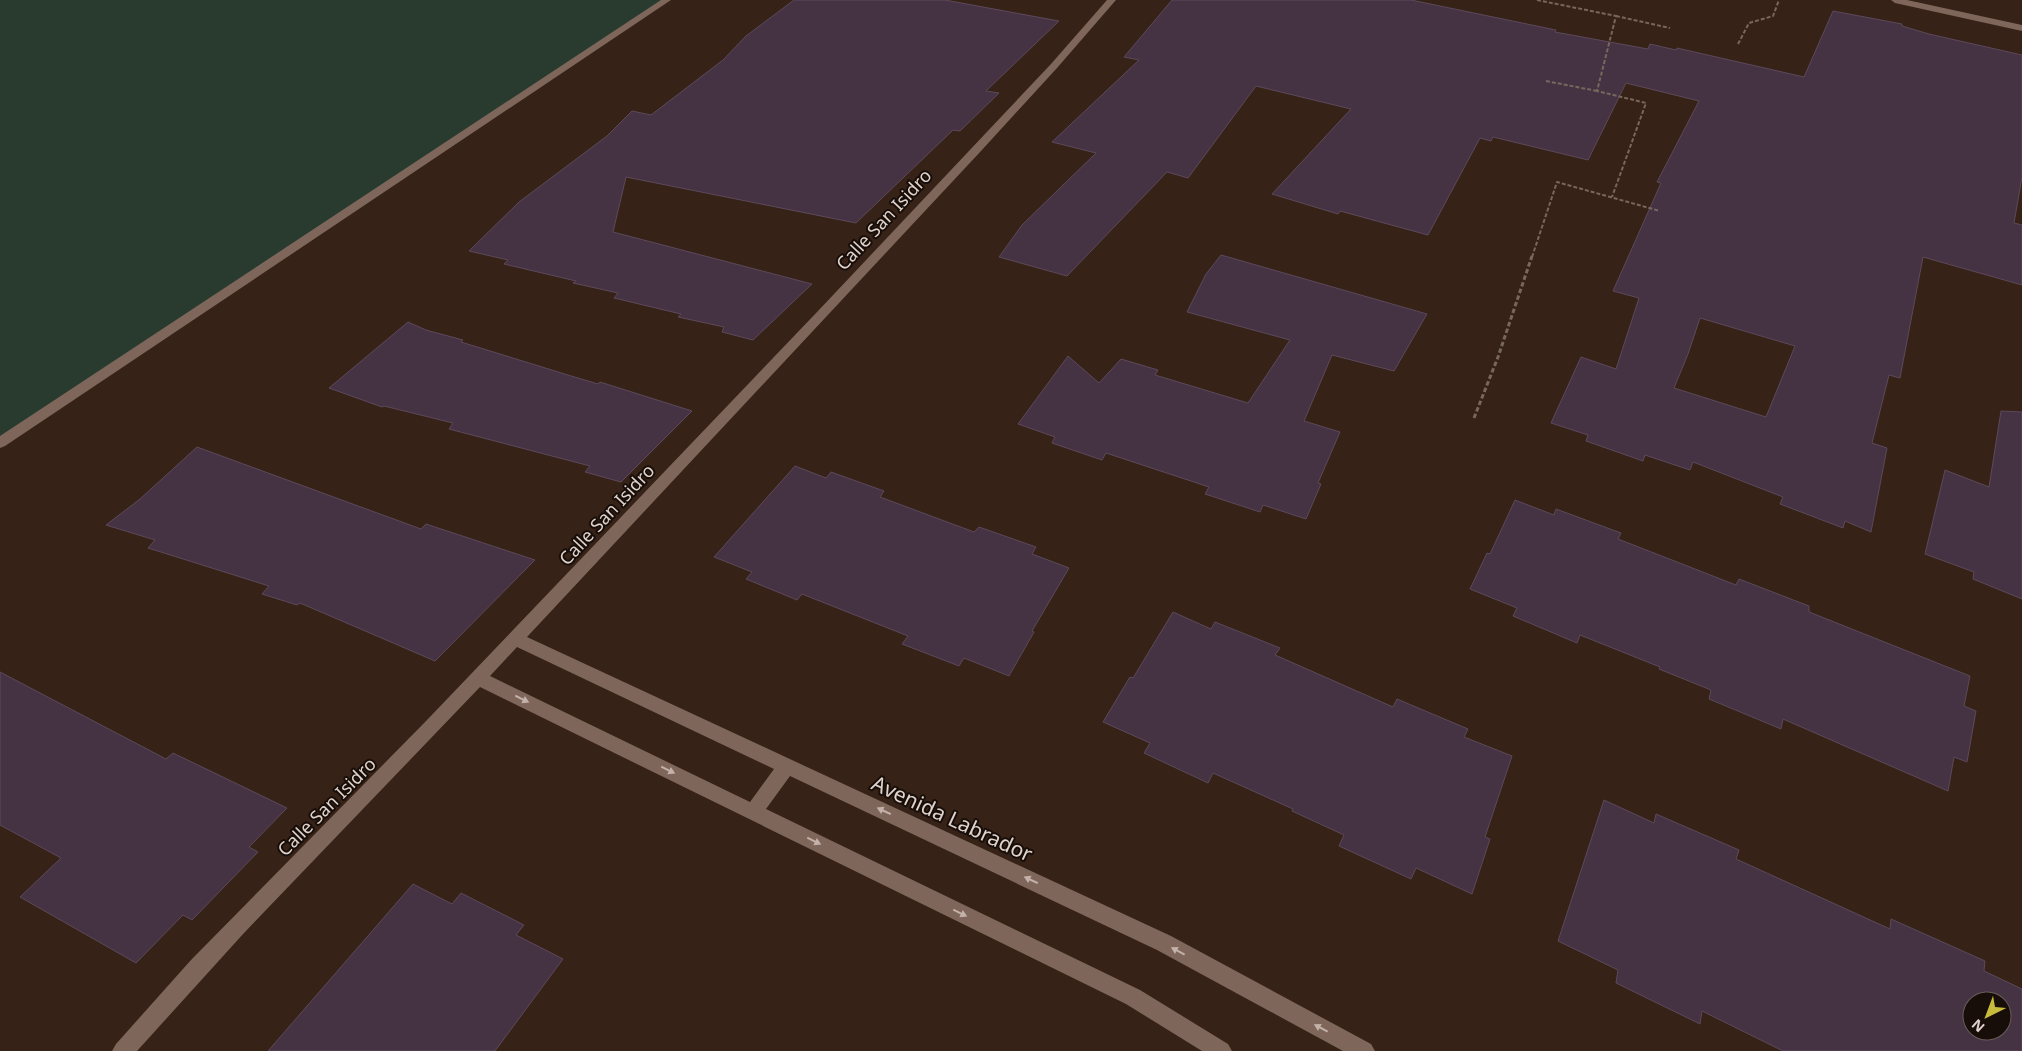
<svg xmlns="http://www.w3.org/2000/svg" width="2022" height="1051" font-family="'Noto Sans',sans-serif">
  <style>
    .green { fill: #293b2f }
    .building { fill: #453344; stroke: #5c495a; fill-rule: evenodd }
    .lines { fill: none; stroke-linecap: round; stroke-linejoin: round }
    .path-far1 { stroke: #78675d; stroke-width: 2; stroke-dasharray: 4 2; stroke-linecap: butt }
    .path { stroke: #78675d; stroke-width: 3; stroke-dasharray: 4.5 2.5; stroke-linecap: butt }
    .lane { fill: #7f665a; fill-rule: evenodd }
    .street { fill: #7f665a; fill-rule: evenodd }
    .oneway { fill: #c4b2aa }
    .labels { text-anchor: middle; stroke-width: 4; stroke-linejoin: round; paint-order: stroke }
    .street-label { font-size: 18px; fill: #e1d3cc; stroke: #170e09 }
    .near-street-label { font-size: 21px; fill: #e1d3cc; stroke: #170e09 }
  </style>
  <rect width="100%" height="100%" fill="#362217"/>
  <path class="green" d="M0 0H667L0 440Z"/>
  <path class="building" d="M794 0H945L1059 21 986 91 999 93 960 131 953 130 856 223 626 177 613 232 812 284 753 340 722 332 724 327 678 317 681 314 614 298 618 293 573 283 576 281 504 264 508 260 469 251 519 202 607 136 632 111 651 115 723 60 746 36Z
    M1172 0H1411L1556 30 1555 32 1648 49 1650 44 1676 50 1677 48 1804 77 1833 11 1902 24V26L1929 34 2022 55V177L2014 223 2022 225V285L1923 257 1900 378 1889 375 1872 443 1887 448 1871 532 1845 521 1843 528 1780 504 1783 497 1693 462 1690 470 1645 455 1643 461 1586 441 1588 435 1551 423 1581 357 1616 369 1639 298 1613 291 1661 183 1657 182 1699 101 1626 83 1588 160 1493 137 1491 141 1480 138 1428 235 1340 211 1338 214 1272 194 1351 109 1256 86 1188 178 1167 172 1067 276 999 257 1022 225 1096 153 1052 142 1139 60 1124 57ZM1700 318 1795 346 1766 417 1674 388 1688 354Z
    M1221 255 1427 314 1394 371 1332 355 1304 421 1340 432 1318 483 1321 484 1306 519 1263 505 1260 512 1205 494 1209 487 1106 453 1102 460 1052 443 1055 437 1018 424 1068 356 1099 383 1121 359 1158 370 1155 375 1248 403 1290 340 1187 312 1206 274Z
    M408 322 426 330 463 340 461 342 568 375 598 384 600 382 692 411 621 482 585 472 590 466 449 429 453 423 384 406 382 407 329 388Z
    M2001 411 2022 412V599L1973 579 1974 572 1925 554 1945 470 1989 487Z
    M197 447 421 529 426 524 535 560 435 661 300 603 297 605 262 594 269 586 148 548 155 540 106 525 140 499Z
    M795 466 826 478 831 472 884 491 880 497 974 532 979 527 1036 547 1032 554 1069 568 1032 631 1034 632 1009 676 964 658 959 666 902 644 908 636 802 594 797 600 746 579 752 572 714 557Z
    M1515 500 1554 515 1556 509 1621 533 1618 539 1736 585 1739 579 1809 606V612L1970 676 1964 706 1976 711 1967 762 1954 757 1948 791 1783 719 1781 729 1709 699 1711 690 1659 669 1660 667 1580 635 1577 643 1513 616 1517 608 1470 589 1487 553 1490 554Z
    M1173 612 1211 629 1215 622 1280 648 1275 655 1393 707 1397 699 1468 729 1464 737 1512 756 1485 837 1490 839 1472 894 1416 868 1411 879 1339 846 1344 835 1292 811 1293 809 1213 773 1208 783 1144 753 1150 743 1103 722 1130 677 1133 678Z
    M0 672 166 759 173 753 287 808 249 847 258 852 192 920 183 915 136 963 20 897 61 858 0 825Z
    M1604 800 1654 823 1656 814 1739 850 1736 859 1890 929 1891 919 1985 961 1984 971 2022 989V1051H1783L1702 1011 1700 1024 1616 983 1618 970 1558 941ZM1972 1001H2002V1031H1972Z
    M413 884 452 904 461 893 524 925 516 935 563 959 495 1051H268Z"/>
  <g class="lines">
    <path class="path-far1" d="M1537 0 1616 16 1597 91 1646 103 1612 197
      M1616 16 1670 28
      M1738 44 1749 23 1773 16 1779 0
      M1546 81 1597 91
      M1532 257 1557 182 1660 211"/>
    <path class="path" d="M1474 418 1498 357 1532 256"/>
    <path class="lane" d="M661 0H671L5 446 0 448V436Z"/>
    <path class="street" d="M1107 0H1116L1057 68 981 151 527 637 1171 936 1371 1044 1375 1051H1343L1157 950 790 776 766 809 1140 990 1228 1044 1232 1051H1202L1126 1004 480 687 244 933 137 1051H112L116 1044 191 960 427 720 818 311 1051 64ZM517 647 774 769 750 802 490 676Z
      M1891 0H1907L2022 25V31L1895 3Z"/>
  </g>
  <defs><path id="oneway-solid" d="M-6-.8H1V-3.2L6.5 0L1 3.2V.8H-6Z" transform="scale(1.25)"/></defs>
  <g class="oneway">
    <use href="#oneway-solid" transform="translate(522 699) rotate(26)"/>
    <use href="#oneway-solid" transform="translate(668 770) rotate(26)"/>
    <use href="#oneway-solid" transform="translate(884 811) rotate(-155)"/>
    <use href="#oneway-solid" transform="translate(814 841) rotate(26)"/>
    <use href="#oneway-solid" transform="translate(1031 880) rotate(-155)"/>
    <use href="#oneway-solid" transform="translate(960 913) rotate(26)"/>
    <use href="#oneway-solid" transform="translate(1178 951) rotate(-152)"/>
    <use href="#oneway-solid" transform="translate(1321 1028) rotate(-152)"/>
  </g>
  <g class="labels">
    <g class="street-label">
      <text transform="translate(884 220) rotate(-47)" y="6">Calle San Isidro</text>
      <text transform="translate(607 515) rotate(-47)" y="6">Calle San Isidro</text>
      <text transform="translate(327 807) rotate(-45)" y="6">Calle San Isidro</text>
    </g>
    <g class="near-street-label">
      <text transform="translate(952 819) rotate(25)" y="7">Avenida Labrador</text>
    </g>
  </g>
  <g transform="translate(1987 1016) rotate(222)"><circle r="24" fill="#170e09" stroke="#685d57"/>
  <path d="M0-4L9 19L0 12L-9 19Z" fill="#c8bb3b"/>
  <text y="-8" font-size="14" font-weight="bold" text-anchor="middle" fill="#e1d3cc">N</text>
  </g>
</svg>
